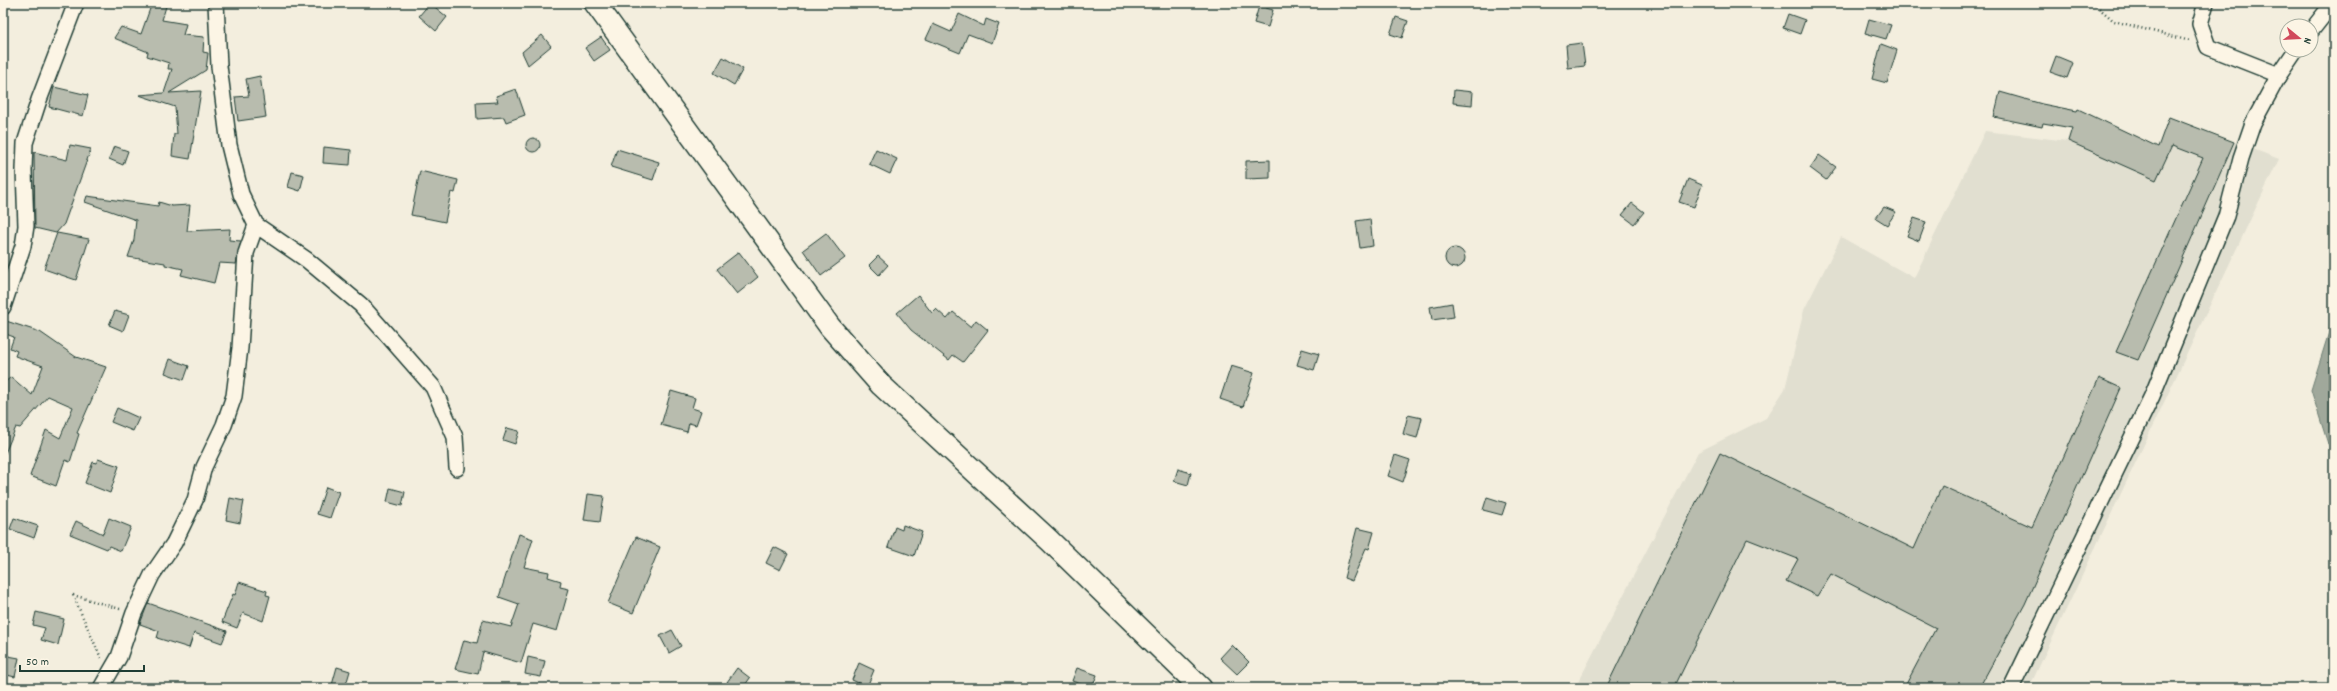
<svg xmlns="http://www.w3.org/2000/svg" width="2337" height="691" font-family="Dekko,sans-serif">
  <style>
    .built { fill: #e1dfd0 }
    .water { fill: #a0a89b; stroke: #6c7d72 }
    .building { fill: #b8bcae; stroke: #1f3d34 }
    .lines { fill: none; stroke-linecap: round; stroke-linejoin: round }
    .street-casing { stroke: #1f3d34; stroke-width: 18 }
    .secondary-casing { stroke: #1f3d34; stroke-width: 24 }
    .path { stroke: #1f3d34; stroke-width: 2.5; stroke-dasharray: 1 3; stroke-linecap: butt }
    .street { stroke: #fcf5e5; stroke-width: 15 }
    .secondary { stroke: #fcf5e5; stroke-width: 21 }
  </style>
  <rect width="100%" height="100%" fill="#f3eede"/>
  <filter id="ink" filterUnits="userSpaceOnUse"><feTurbulence type="fractalNoise" baseFrequency=".025" numOctaves="2"/><feDisplacementMap in="SourceGraphic" scale="8" xChannelSelector="R" yChannelSelector="G"/><feConvolveMatrix kernelMatrix="1 2 1 2 8 2 1 2 1" color-interpolation-filters="sRGB"/></filter>
  <g filter="url(#ink)">
    <path class="built" d="M2078 109 2158 147 2169 117 2279 159 2029 688H1575L1698 452 1766 418 1785 389 1804 310 1841 237 1914 278 1985 131 2067 141Z"/>
    <path class="water" d="M2334 316V449L2328 444 2311 390Z"/>
    <path class="building" d="M152 3H167L162 20 186 24 183 35 204 37 203 52 208 53 206 70 169 93 201 91 190 159 172 156 174 134H177L175 107 139 95 164 93 172 69H168L169 63 147 56 148 52 114 38 121 27 141 34Z
      M430 3 447 17 436 31 419 16Z
      M1259 6 1273 10 1268 27 1254 23Z
      M959 14 984 26 986 19 999 24 992 43 968 34 960 53 926 39 933 24 951 32Z
      M1788 14 1805 20 1800 34 1783 28Z
      M1396 17 1408 21 1402 38 1390 34Z
      M1869 19 1891 25 1886 39 1865 33Z
      M542 35 551 46 528 65 522 52Z
      M601 37 610 50 594 61 585 48Z
      M1582 43 1585 66 1568 68 1566 45Z
      M1881 44 1897 50 1887 83 1872 79Z
      M2056 56 2073 63 2067 78 2050 72Z
      M723 57 743 69 734 85 714 73Z
      M260 76 266 117 238 121 235 97 249 96 246 79Z
      M54 87 88 95 83 116 49 107Z
      M516 89 525 115 506 122 504 117 477 119 476 103 498 102 496 96Z
      M1454 90 1473 92 1472 105 1453 103Z
      M2000 92 2042 104 2077 111 2078 109 2158 147 2169 117 2234 142 2138 360 2116 352 2203 158 2172 146 2156 180 2068 141 2072 128 2043 123 2042 127 1994 117Z
      M526 145a7 7 0 1 1 14 0a7 7 0 1 1-14 0Z
      M70 145 91 149 64 224 56 233 35 228 34 152 67 160Z
      M114 146 128 151 123 165 109 159Z
      M324 147 351 150 350 165 323 163Z
      M617 149 659 162 653 180 611 167Z
      M876 149 897 159 890 174 869 164Z
      M1819 155 1836 167 1826 180 1810 168Z
      M1270 160V178L1246 179V161Z
      M420 171 458 180 455 193 451 192 445 222 411 215Z
      M292 172 304 175 300 191 288 187Z
      M1688 179 1702 185 1694 207 1679 202Z
      M87 196 158 206 159 202 172 206 190 205 187 231 230 229 229 240 241 241 236 264 219 263 214 283 181 275 183 269 165 265V263L128 257 134 240 136 220 85 202Z
      M1632 203 1644 212 1634 224 1622 215Z
      M1884 207 1896 212 1887 225 1876 218Z
      M1914 218 1926 222 1919 241 1907 236Z
      M1370 219 1373 246 1360 248 1356 221Z
      M57 233 89 239 76 280 44 269Z
      M826 233 845 258 821 276 803 250Z
      M1445 258a10 10 0 1 1 20 0a10 10 0 1 1-20 0Z
      M739 252 758 277 737 294 717 269Z
      M878 256 888 265 879 275 869 265Z
      M918 295 932 313 936 309 947 319 953 312 971 327 976 320 988 330 963 362 953 355 949 360 911 330 897 313Z
      M1452 303 1454 317 1432 320 1430 307Z
      M115 311 129 315 123 331 109 325Z
      M3 320 40 332 76 357 106 367 77 433 79 434 70 462 65 460 56 486 30 476 46 430 60 438 73 407 48 396 20 428 16 427 3 458V384L11 377 32 395 43 366 15 356 17 351 10 348 14 337 3 333Z
      M1302 349 1319 354 1314 370 1297 365Z
      M170 359 189 366 184 380 165 373Z
      M1231 366 1254 373 1243 407 1220 399Z
      M2099 378 2121 388 2025 604 1979 688H1904L1936 628 1831 574 1817 596 1786 581 1798 559 1747 539 1674 688H1606L1720 453 1914 549 1942 486 2032 527Z
      M671 391 695 398 692 408 701 411 696 425 689 423 687 432 661 425Z
      M117 408 139 418 133 431 111 422Z
      M1408 415 1422 418 1417 438 1403 434Z
      M507 428 519 431 515 444 503 440Z
      M1395 455 1410 460 1403 482 1388 476Z
      M98 459 119 466 110 493 85 483 93 462 96 463Z
      M1178 469 1191 473 1188 485 1174 481Z
      M326 487 339 492 330 518 317 514Z
      M390 488 405 492 402 506 387 502Z
      M588 494 604 496 600 522 584 520Z
      M1487 497 1506 503 1502 515 1483 510Z
      M230 498 244 501 240 523 226 520Z
      M14 518 38 526 34 538 10 529Z
      M109 518 131 527 121 551 109 546 107 549 70 534 76 521 103 534Z
      M903 525 922 532 914 556 888 547 895 527 902 530Z
      M1357 528 1374 532 1369 549 1366 548 1352 581 1344 578Z
      M519 534 533 539 524 567 549 572 548 577 561 581 560 587 569 589 557 631 533 624 521 663 483 652 478 674 455 669 464 640 477 643 483 620 511 627 519 604 499 597Z
      M636 537 660 547 633 613 608 603Z
      M774 547 788 554 780 570 766 563Z
      M239 582 267 591 266 595 270 596 263 621 243 613 237 628 222 622 233 594 235 595Z
      M148 603 227 631 222 643 194 633 189 648 157 638 159 631 140 624Z
      M36 612 64 619 58 645 41 640 45 628 33 625Z
      M672 630 681 646 669 653 660 636Z
      M1232 645 1249 662 1237 674 1220 658Z
      M3 655 19 658 15 677 3 674Z
      M528 657 545 661 541 677 525 674Z
      M859 663 874 670 867 687 852 680Z
      M337 667 350 671 345 688 332 685Z
      M737 668 750 678 743 688H735L727 682Z
      M1077 668 1097 675 1092 688 1072 681Z"/>
    <g class="lines">
      <defs>
        <path id="street" d="M216 3 219 66 229 145 241 194 256 225 307 260 361 305 433 387 455 437 457 468
          M2206 3 2200 24 2208 47 2279 75
          M2311 31 2333 3
          M3 307 23 246 26 226 24 170 25 143 39 100 76 3
          M101 688 119 657 134 613 152 575 174 543 195 500 204 467 224 425 234 396 240 348 246 253 256 225
          M2011 688 2152 396 2226 216 2241 158 2253 123 2279 75 2296 50"/>
        <path id="secondary" d="M595 3 830 327 881 385 1049 540 1201 688"/>
      </defs>
      <use href="#street" class="street-casing"/>
      <use href="#secondary" class="secondary-casing"/>
      <path class="path" d="M2093 3 2114 21 2190 41
        M73 595 101 658
        M73 595 120 609"/>
      <use href="#street" class="street"/>
      <use href="#secondary" class="secondary"/>
    </g>
  </g>
  <rect width="2337" height="691" fill="none" stroke="#fcf5e5" stroke-width="16"/>
  <rect x="8" y="8" width="2321" height="675" fill="none" stroke="#1f3d34" stroke-width="1.5" filter="url(#ink)"/>
  <g transform="translate(2299 38) rotate(108)"><circle r="19" fill="#fcf5e5" stroke="#a4ab9e"/>
  <path d="M0-3L7 15L0 10L-7 15Z" fill="#d1495b"/>
  <text y="-6" font-size="11" font-weight="bold" text-anchor="middle" fill="#1f3d34">N</text>
  </g>
  <path d="M20 665v6h124v-6" fill="none" stroke="#1f3d34" stroke-width="2"/>
  <text x="26" y="665" font-size="12" fill="#1f3d34" stroke="#fcf5e5" stroke-width="3" paint-order="stroke">50 m</text>
</svg>
